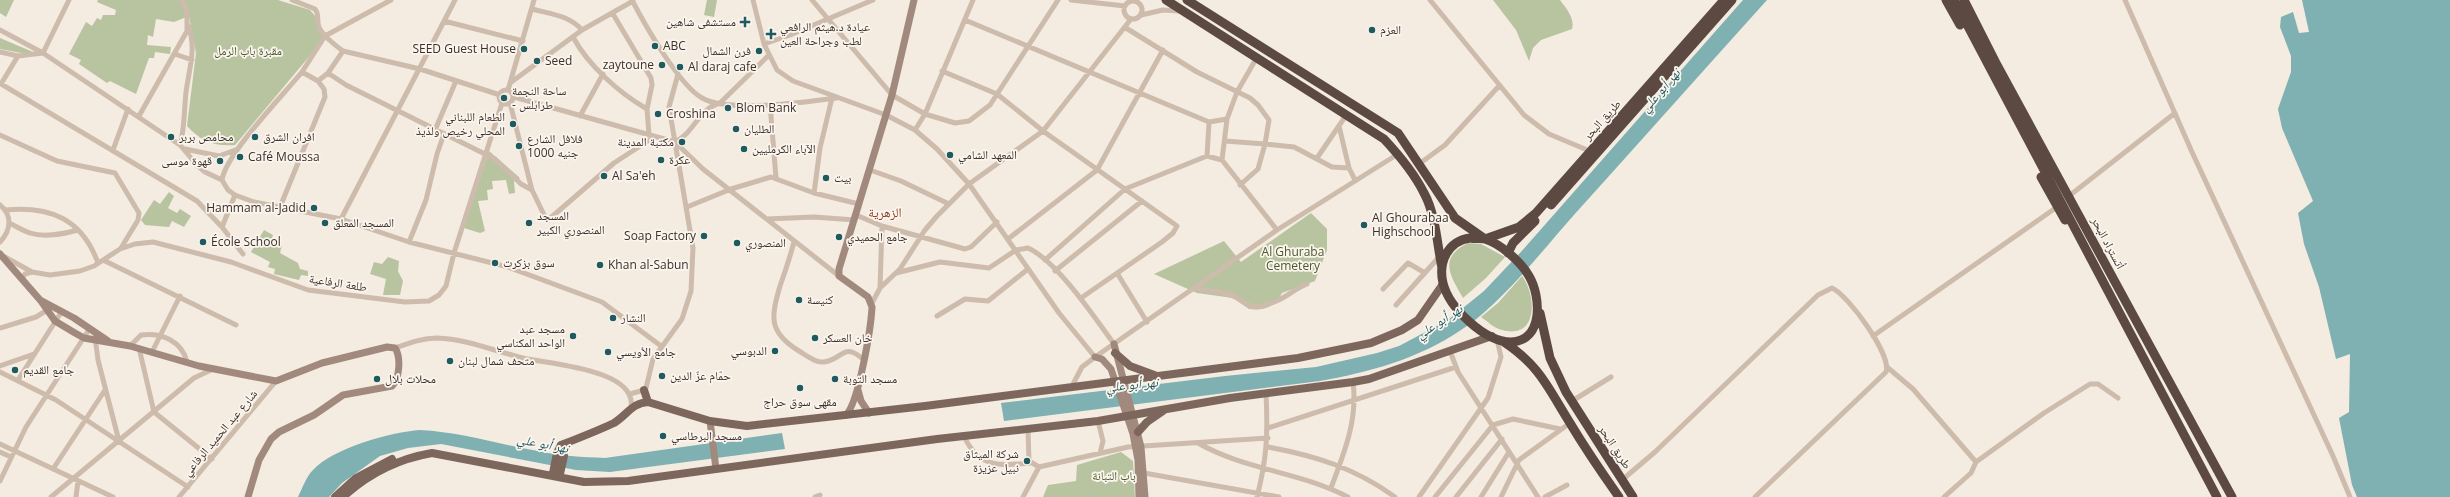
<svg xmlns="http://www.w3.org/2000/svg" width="2450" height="497" font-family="'Open Sans','Noto Naskh Arabic',sans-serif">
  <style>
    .green { fill: #b8c4a0 }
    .water { fill: #7fb0b2 }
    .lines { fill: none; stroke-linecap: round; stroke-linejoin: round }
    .street { stroke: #cdbbac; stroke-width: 5 }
    .secondary { stroke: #a18a7d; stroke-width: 7 }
    .primary { stroke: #7d675c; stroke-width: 8 }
    .highway { stroke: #5c4a42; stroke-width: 9 }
    .poi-dot { fill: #1f5a5e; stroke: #fbf5ee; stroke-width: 1.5 }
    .labels { text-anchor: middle; stroke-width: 3.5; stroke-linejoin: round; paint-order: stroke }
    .poi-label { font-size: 12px; fill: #3b302b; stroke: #fbf5ee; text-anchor: start }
    .park-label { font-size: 12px; fill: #4a5a2e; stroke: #fbf5ee }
    .street-label { font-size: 12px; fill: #3b302b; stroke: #fbf5ee }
    .water-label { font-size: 13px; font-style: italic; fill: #1f5a5e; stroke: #fbf5ee }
    .neighbourhood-label { font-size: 13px; fill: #8c3b22; stroke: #fbf5ee }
  </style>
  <rect width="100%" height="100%" fill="#f4ebe1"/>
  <path class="green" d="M0 0H14L6 17 0 13Z
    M98 0H278L310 10 316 17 317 27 328 34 235 145C216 147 200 141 187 126L196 53 189 16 174 22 156 19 153 37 148 35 147 45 171 47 170 54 155 52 154 58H149L136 94 110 81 107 83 79 64 81 60 69 54 86 22 92 26 97 18 101 20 103 15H115L116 10 97 2Z
    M707 0H717L714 17 704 15Z
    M1493 0H1560C1566 8 1575 18 1572 29L1541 40 1533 48 1529 61 1516 30Z
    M0 38 33 52 32 55 0 49Z
    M489 151 520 178 514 181 515 193 509 194 506 180 492 181 493 189 487 190 488 200 478 201 485 231 480 233 464 228Z
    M169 192 174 196 168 208 177 213 180 209 191 216 184 227 172 221 169 227 145 225 141 220 154 200 160 204Z
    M1311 213 1327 229V250L1315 281 1282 293C1276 306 1264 311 1249 309L1233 298 1197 293 1154 274 1224 241 1241 262Z
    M264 230 273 235 271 241 282 245 280 253 298 263 300 269 308 271V276L301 275 299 280 274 274 275 269 268 267 270 262 251 252Z
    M1468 243 1481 244 1505 257 1486 278 1463 298C1450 275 1438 258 1468 243Z
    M388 257 399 261 398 271 403 281 400 295H383L386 279 370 274 374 262 382 264Z
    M1522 276C1537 296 1538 340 1502 330 1495 329 1487 321 1481 317L1498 303Z
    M1121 452 1133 461 1135 497H1043L1048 485 1076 481 1077 465Z"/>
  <path class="water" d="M1743 0H1767C1702 72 1638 144 1573 216 1542 251 1500 305 1461 330 1418 359 1370 372 1320 381L1004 421 1001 403 1225 376 1316 367 1377 353 1399 346 1448 320 1484 291 1520 253Z
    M2302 0H2450V497H2357L2352 485 2339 418 2349 412 2350 354 2336 359 2319 287 2304 244 2298 213 2313 201 2282 128 2278 109 2291 72V56L2280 27 2281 17 2293 12 2299 33 2309 32Z
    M420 430C460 432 498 444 538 451 560 456 582 457 605 458L782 433 785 449 610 472 576 470 441 444 408 448 380 456 342 483 329 497H298C302 489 306 477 313 470 333 448 391 432 420 430Z"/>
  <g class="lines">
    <path class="street" d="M292 0 315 9C320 15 316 20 319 27 321 34 336 46 343 51L328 73 318 81 302 72 325 36 391 0
      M632 0C645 25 679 85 702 98 728 113 807 102 837 98
      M753 0 764 44 777 70 793 81 886 115 915 130 937 149 969 184 1059 313 1095 357
      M812 0 892 95 925 114 955 123 969 121 990 105 1058 0
      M1071 0 1125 6
      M1430 0 1524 115 1549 134 1592 152
      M2125 0 2192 152 2333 456 2350 497
      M1124 10a9 9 0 1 1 18 0a9 9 0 1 1-18 0Z
      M532 9C550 14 569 15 582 30
      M613 14 651 78 652 85 647 109
      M1141 15 1163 10 1179 11
      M965 20 1209 122 1227 119
      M444 21 523 41
      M1126 28 1197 72 1250 98 1258 105 1269 120 1265 144 1225 141
      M0 30 43 53 69 0
      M573 37C588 65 619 93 647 109L649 135
      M764 44 790 35 873 0
      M343 51 420 69 500 95
      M0 52 18 56 43 53 180 145 197 165 205 172 222 180 228 190 235 195 222 227 197 201 1 84 18 56
      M175 54 192 60
      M942 71 997 94 1043 131 1177 226 1173 233 1162 242 1081 298
      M328 73 346 85 495 159 521 184 532 190
      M510 83 582 30 633 1
      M499 97a7 7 0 1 1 14 0a7 7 0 1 1-14 0Z
      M508 90 534 0
      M514 97 675 142 703 169 839 276
      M510 103 532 190 547 221 614 163 654 137
      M770 104 776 178
      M139 116 187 31V12L182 0
      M580 116 603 74
      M1339 126 1349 168
      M435 130 456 81
      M915 130 925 114 973 0
      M0 135 57 161 115 173 139 213 138 220 121 248
      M675 142C695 132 698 109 720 103L769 55
      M180 145C185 127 184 110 186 92 189 69 197 48 188 25
      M185 149 219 156 238 149
      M113 150 128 109
      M1207 156 1209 122
      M1317 158 1347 114
      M1222 160 1227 119 1237 92 1256 59
      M1419 164 1445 145 1499 86
      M870 170 901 181 949 204
      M222 180C225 155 284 94 302 72
      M1240 185 1258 169 1265 144 1294 147 1332 167 1349 168 1355 180
      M814 193 820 148 832 98
      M235 195 254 202 341 219 409 242 508 267 602 302 661 346
      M2069 196 2175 113
      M0 205C13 216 11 230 0 242
      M280 207 325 97 324 89 318 81
      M687 207 731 189 771 177 814 193 859 204
      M5 210C51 206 82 219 98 263
      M856 215 882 226 965 249 971 247 997 222
      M341 219 455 0
      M767 219 814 217 855 220
      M9 223C16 226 23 231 30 233 45 238 63 234 78 230
      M222 227 243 254
      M1008 239 1097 170 1163 50
      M409 242 426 200 437 154 444 134
      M794 242C790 257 785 272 780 286 771 317 768 332 799 351 806 355 815 363 824 362 844 359 843 341 864 360
      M5 257 32 272
      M103 260 236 325
      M1045 260 1125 189 1207 156 1222 160 1277 230
      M1055 271 1142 201
      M896 273 940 262 989 268 1016 250 1028 248C1057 261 1095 318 1114 344
      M1117 273 1147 322
      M22 279 25 274 32 272 50 275 80 271 94 266 120 249 135 244 153 242 231 262 308 290 405 302 429 301 439 295 446 286 454 253 502 103
      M880 288 882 226
      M1194 288C1205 291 1217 290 1228 294 1249 300 1245 314 1274 302 1286 298 1294 289 1307 284
      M1383 289 1408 263 1425 273
      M872 303 880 288 900 269 925 230 937 216 969 184 1043 131 1131 19
      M1396 305 1440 256
      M937 316 965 299 988 301 1028 269
      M0 328 36 317 49 309
      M1873 336 2057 207
      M95 337 98 360 119 441
      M130 346 141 335C161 332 182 341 187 362
      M139 348 154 412 212 459
      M395 348C409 343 422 338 437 338 467 339 494 351 523 358 548 364 637 369 631 407
      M1450 351 1458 372 1538 497
      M152 352 180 296
      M0 366 34 354
      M1887 367 1913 389 1976 462 1971 473 1944 497
      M0 372 56 400 188 487
      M18 380 62 311
      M1072 386 1082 367 1095 357 1277 230 1398 154
      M630 394 644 390 646 388 653 359 682 319 691 291 693 248 669 107 678 74
      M1572 401 1611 377
      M1098 421 1103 441 1100 453
      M1268 428 1456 367
      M1028 430 1029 461 1039 467 1128 447 1268 438
      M964 436C978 468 1000 466 1030 463
      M1198 443C1245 470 1301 472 1348 497
      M0 444 113 497
      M1268 447C1316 456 1355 468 1395 497
      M0 452 11 457
      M1976 462 2044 413 2090 384H2098L2118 398
      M53 469 105 390
      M1144 473 1279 497
      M1622 480 1655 452 1818 295 1832 288C1848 295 1892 355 1886 372L1755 497
      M0 481 26 427 90 328
      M1331 488C1344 453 1358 420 1353 382
      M51 497 194 378 213 369
      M76 497 78 481
      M179 497 276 381
      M815 497 820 495
      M1023 497 1039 467
      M1257 497C1267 458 1268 434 1266 393
      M1419 497 1488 398 1501 357 1497 339
      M1435 497 1493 425 1513 419 1560 429
      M1456 497 1502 439
      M1481 497 1509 452
      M1501 497 1519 460 1570 423
      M1545 497 1567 485"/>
    <path class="secondary" d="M0 254 41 301 55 321 75 333 84 338 130 346 199 366 276 381 322 363 387 347 395 348C401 357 400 378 392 386L343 395 314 415 279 432 271 439 259 460 248 497
      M42 301 74 318 108 341
      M1114 344 1141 447 1145 497
      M1095 357 1102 359 1111 369 1133 434 1138 460 1139 497
      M858 390 861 401 869 413
      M846 415C859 402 871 327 872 307L868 297 839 276V269L892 95 914 0
      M710 421 716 469"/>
    <path class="primary" d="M1115 353 1130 366 1157 376
      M644 390 648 402
      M1138 432 1147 422 1163 411
      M553 473 557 453 561 445C579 438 597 431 614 423 627 415 632 403 648 402L710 421 747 426 925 406 1298 358 1371 343 1402 330 1418 320 1443 284
      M560 474 564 456 561 445
      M335 497 356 478 392 459
      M343 497C369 473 397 459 432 453L584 482 628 481 937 439 1098 421 1230 398 1353 382 1369 379 1492 336"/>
    <path class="highway" d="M1166 0 1384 139C1399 155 1414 173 1424 193 1436 215 1437 244 1442 268
      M1187 0 1398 133 1455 218 1485 239 1519 227 1536 213 1724 0
      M1946 0 1960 25
      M1954 0 2217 497
      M1964 0 1997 65 2232 497
      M2041 177 2065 220
      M1551 205 1732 0
      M1470 238C1475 239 1481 238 1485 239 1501 244 1521 262 1529 276 1541 296 1544 341 1511 342 1485 342 1449 308 1443 283 1438 262 1448 241 1470 238Z
      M1508 253 1513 243 1535 221
      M1540 313 1550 358 1566 392 1633 497
      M1504 342C1540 366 1548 388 1570 423 1585 448 1602 473 1619 497"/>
  </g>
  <g class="poi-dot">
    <path d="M743 16h4v4h4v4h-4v4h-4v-4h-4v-4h4z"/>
    <circle cx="1372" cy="30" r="4"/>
    <path d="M769 28h4v4h4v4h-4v4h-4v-4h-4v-4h4z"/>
    <circle cx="655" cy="46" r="4"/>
    <circle cx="524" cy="49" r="4"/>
    <circle cx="759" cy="51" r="4"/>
    <circle cx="537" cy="61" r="4"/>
    <circle cx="662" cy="65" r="4"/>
    <circle cx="680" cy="67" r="4"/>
    <circle cx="504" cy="98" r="4"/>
    <circle cx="728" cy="108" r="4"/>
    <circle cx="658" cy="114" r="4"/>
    <circle cx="513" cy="124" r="4"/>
    <circle cx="736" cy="129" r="4"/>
    <circle cx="171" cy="137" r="4"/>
    <circle cx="255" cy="137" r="4"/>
    <circle cx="682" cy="142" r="4"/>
    <circle cx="519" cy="146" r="4"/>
    <circle cx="744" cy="149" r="4"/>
    <circle cx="950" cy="155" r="4"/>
    <circle cx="240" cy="157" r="4"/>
    <circle cx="661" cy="160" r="4"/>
    <circle cx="220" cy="161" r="4"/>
    <circle cx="604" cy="176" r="4"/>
    <circle cx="826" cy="178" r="4"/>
    <circle cx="314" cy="208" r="4"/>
    <circle cx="325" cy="223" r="4"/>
    <circle cx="529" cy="223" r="4"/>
    <circle cx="1364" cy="225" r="4"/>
    <circle cx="704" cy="236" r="4"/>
    <circle cx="839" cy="237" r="4"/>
    <circle cx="203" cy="242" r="4"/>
    <circle cx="737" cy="243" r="4"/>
    <circle cx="495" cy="263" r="4"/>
    <circle cx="600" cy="265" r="4"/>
    <circle cx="799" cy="300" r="4"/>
    <circle cx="613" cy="318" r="4"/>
    <circle cx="573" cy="336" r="4"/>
    <circle cx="815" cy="338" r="4"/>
    <circle cx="775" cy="351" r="4"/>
    <circle cx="608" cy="352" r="4"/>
    <circle cx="450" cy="361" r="4"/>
    <circle cx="15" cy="370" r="4"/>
    <circle cx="662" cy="376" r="4"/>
    <circle cx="377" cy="379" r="4"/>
    <circle cx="835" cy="379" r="4"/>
    <circle cx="800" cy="388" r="4"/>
    <circle cx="663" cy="436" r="4"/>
    <circle cx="1027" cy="461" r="4"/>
  </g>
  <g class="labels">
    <g class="poi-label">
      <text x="736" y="26" text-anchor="end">مستشفى شاهين</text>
      <text x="780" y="31">عيادة د.هيثم الرافعي<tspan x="780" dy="14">لطب وجراحة العين</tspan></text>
      <text x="1380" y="34">العزم</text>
      <text x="663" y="50">ABC</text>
      <text x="516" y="53" text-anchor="end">SEED Guest House</text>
      <text x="751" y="55" text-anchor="end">فرن الشمال</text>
      <text x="545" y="65">Seed</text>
      <text x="654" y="69" text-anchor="end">zaytoune</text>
      <text x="688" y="71">Al daraj cafe</text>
      <text x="512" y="95">ساحة النجمة<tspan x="512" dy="14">- طرابلس</tspan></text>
      <text x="736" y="112">Blom Bank</text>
      <text x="666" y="118">Croshina</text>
      <text x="505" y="121" text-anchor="end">الطعام اللبناني<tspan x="505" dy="14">المحلي رخيص ولذيذ</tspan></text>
      <text x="744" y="133">الطليان</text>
      <text x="179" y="141">محامص بربر</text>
      <text x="263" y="141">افران الشرق</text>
      <text x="527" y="143">فلافل الشارع<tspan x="527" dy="14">1000 جنيه</tspan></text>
      <text x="674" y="146" text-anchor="end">مكتبة المدينة</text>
      <text x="752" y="153">الآباء الكرمليين</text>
      <text x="958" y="159">المعهد الشامي</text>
      <text x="248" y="161">Café Moussa</text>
      <text x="669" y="164">عكرة</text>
      <text x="212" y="165" text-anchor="end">قهوة موسى</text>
      <text x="612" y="180">Al Sa'eh</text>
      <text x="834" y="182">بيت</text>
      <text x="306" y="212" text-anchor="end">Hammam al-Jadid</text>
      <text x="537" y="220">المسجد<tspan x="537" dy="14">المنصوري الكبير</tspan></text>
      <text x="1372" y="222">Al Ghourabaa<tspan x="1372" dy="14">Highschool</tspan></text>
      <text x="333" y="227">المسجد المعلق</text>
      <text x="696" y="240" text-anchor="end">Soap Factory</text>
      <text x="847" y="241">جامع الحميدي</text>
      <text x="211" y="246">École School</text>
      <text x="745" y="247">المنصوري</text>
      <text x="503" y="267">سوق بزكرت</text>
      <text x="608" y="269">Khan al-Sabun</text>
      <text x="807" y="304">كنيسة</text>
      <text x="621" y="322">النشار</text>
      <text x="565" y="333" text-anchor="end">مسجد عبد<tspan x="565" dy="14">الواحد المكناسي</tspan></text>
      <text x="823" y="342">خان العسكر</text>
      <text x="767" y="355" text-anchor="end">الدبوسي</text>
      <text x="616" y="356">جامع الأويسي</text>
      <text x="458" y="365">متحف شمال لبنان</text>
      <text x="23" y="374">جامع القديم</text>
      <text x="670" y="380">حمّام عزّ الدين</text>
      <text x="385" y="383">محلات بلال</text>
      <text x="843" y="383">مسجد التوبة</text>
      <text x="800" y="406" text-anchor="middle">مقهى سوق حراج</text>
      <text x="671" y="440">مسجد البرطاسي</text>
      <text x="1019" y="458" text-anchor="end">شركة الميثاق<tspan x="1019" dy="14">نبيل عزيزة</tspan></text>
    </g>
    <g class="park-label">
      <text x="248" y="55">مقبرة باب الرمل</text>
      <text x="1293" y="256">Al Ghuraba<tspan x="1293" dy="14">Cemetery</tspan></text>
      <text x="1114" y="480">باب التبانة</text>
    </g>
    <g class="street-label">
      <text transform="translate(1602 120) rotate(-48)" y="4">طريق البحر</text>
      <text transform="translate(2108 243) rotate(62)" y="4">أتستراد البحر</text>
      <text transform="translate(338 283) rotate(9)" y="4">طلعة الرفاعية</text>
      <text transform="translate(220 433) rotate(-50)" y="4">شارع عبد الحميد الرفاعي</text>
      <text transform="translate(1615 447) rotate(57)" y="4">طريق البحر</text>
    </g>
    <g class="water-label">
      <text transform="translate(1660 90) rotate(-49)" y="5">نهر أبو علي</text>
      <text transform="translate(1439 321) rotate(-33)" y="5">نهر أبو علي</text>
      <text transform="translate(1132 384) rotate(-6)" y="5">نهر أبو علي</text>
      <text transform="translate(543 443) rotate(11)" y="5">نهر أبو علي</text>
    </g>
    <g class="neighbourhood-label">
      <text x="885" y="217">الزهرية</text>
    </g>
  </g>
</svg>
